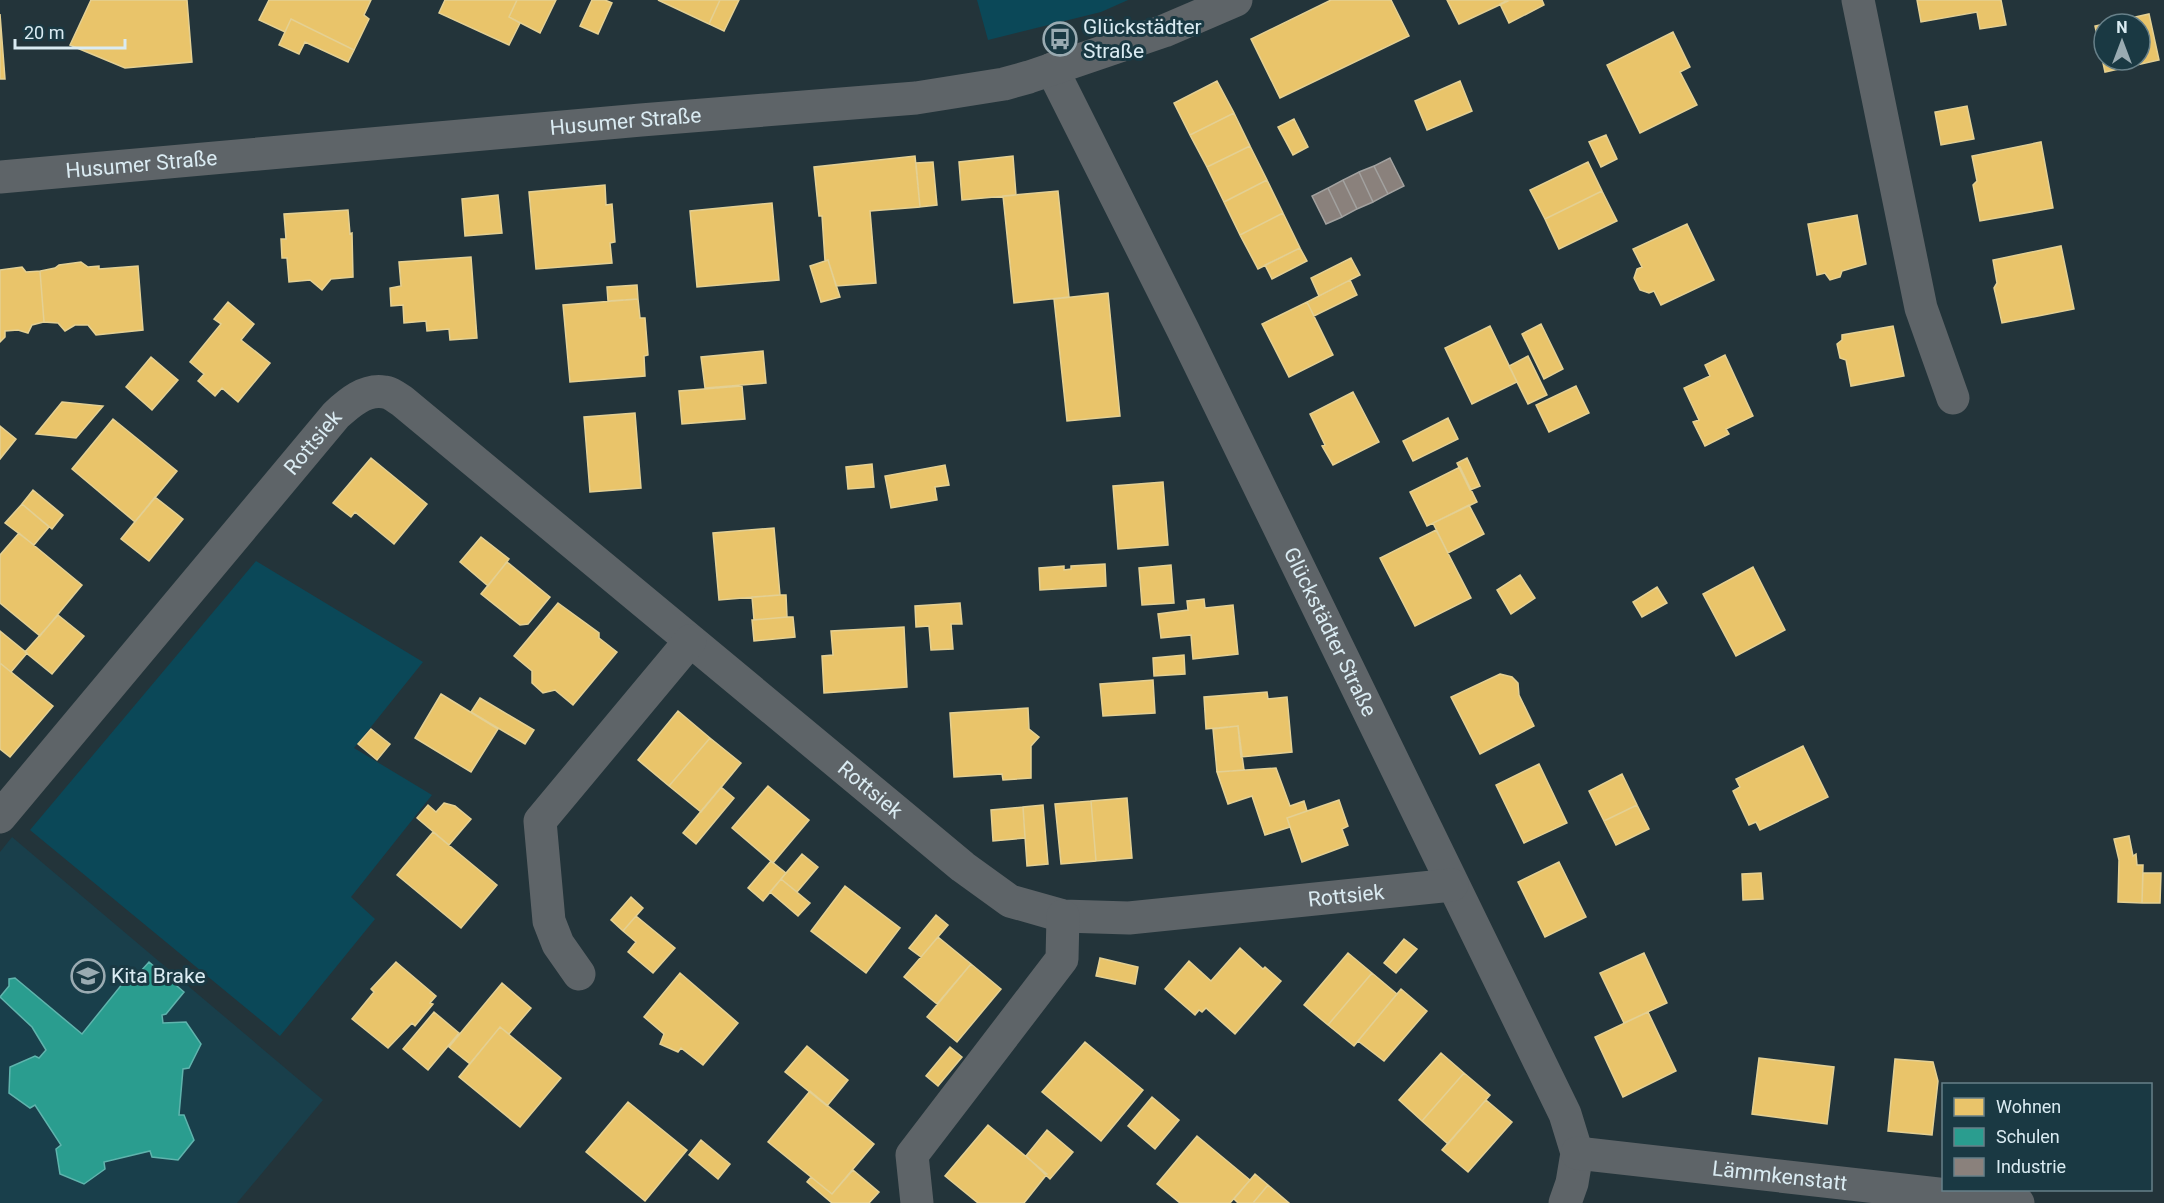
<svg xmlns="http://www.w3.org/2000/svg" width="2164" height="1203" font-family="Roboto,sans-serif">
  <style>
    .built { fill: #193f4b }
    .green { fill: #0b4858 }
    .homes { fill: #e9c46a; stroke: #e4d093; stroke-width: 1.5; fill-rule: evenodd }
    .schools { fill: #2a9d8f; stroke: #5fb4ad; stroke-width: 1.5 }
    .industry { fill: #8a817c; stroke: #a2a19f; stroke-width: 1.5 }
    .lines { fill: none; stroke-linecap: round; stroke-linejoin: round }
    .minor { stroke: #5e6468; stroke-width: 33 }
    .labels { text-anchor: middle; stroke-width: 6; stroke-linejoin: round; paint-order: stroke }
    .poi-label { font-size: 21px; fill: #daebf2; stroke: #1a3943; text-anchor: start }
    .street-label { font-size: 21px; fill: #daebf2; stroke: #1a3943 }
  </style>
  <rect width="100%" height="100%" fill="#23343a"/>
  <path class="built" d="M12 837 323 1100 237 1203H0V852Z"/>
  <path class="green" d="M977 0H1128L1101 12 988 40Z
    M256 561 423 662 354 748 432 795 351 897 375 919 280 1036 30 830Z"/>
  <path class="homes" d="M91 0H187L192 62 125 68 70 45Z
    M269 0H371L364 15 369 19 354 50 291 19 285 32 259 20Z
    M445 0H517L509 17 520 23 509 45 439 13Z
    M517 0H556L540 33 509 17Z
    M592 0H605L612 3 598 34 580 26Z
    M658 0H720L709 24Z
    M720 0H739L724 31 709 24Z
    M1331 0H1391L1409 36 1280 98 1251 39Z
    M1447 0H1508V1L1459 24Z
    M1508 0H1542L1544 5 1509 23 1500 4Z
    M1917 0H2001L2006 25 1980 29 1977 12 1921 22Z
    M0 14 5 79H0Z
    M2149 14 2159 60 2105 72 2095 26ZM2104 24H2140V60H2104Z
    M291 19 354 50 348 62 305 42 299 54 279 45Z
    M1673 32 1690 67 1680 72 1697 105 1640 133 1607 65Z
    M1217 81 1234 113 1190 135 1174 103Z
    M1460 81 1472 111 1427 130 1415 101Z
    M1967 106 1974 139 1941 145 1935 112Z
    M1234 113 1250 146 1207 167 1190 135Z
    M1294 119 1308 147 1293 155 1278 127Z
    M1606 135 1617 159 1601 167 1589 142Z
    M2041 142 2053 208 1980 221 1973 185 1977 181 1972 156Z
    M1250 146 1267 180 1224 202 1207 167Z
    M915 156 920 207 870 211 876 283 836 286 828 260 825 261 822 216H819L814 167Z
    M1013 156 1016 195 962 200 959 162Z
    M933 162 937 205 920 207 916 163Z
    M1588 162 1602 191 1545 219 1530 190Z
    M1267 180 1283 213 1240 235 1224 202Z
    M605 185 606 205 612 204 615 242 610 243 612 263 536 269 529 192Z
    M1058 191 1069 297 1014 303 1003 196Z
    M1602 191 1617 221 1559 249 1545 219Z
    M498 195 502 233 465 236 462 199Z
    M772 203 779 280 697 287 690 211Z
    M348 210 350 234 352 233 353 277 331 279 322 290 310 280 289 282 287 258H282L281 239H286L284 214Z
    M1283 213 1300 248 1258 269 1240 235Z
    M1857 215 1866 264 1842 271 1840 277 1830 280 1825 273 1817 275 1808 224Z
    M1687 224 1714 280 1661 305 1654 291 1649 293 1640 290 1634 278 1637 269 1642 267 1633 249Z
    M2061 246 2074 309 2002 323 1994 288 1997 283 1993 260Z
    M1300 248 1307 261 1272 279 1265 265Z
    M471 257 477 338 450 340 449 329 427 331 426 321 404 323 403 305 391 306 390 288 401 286 399 262Z
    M1351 258 1360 275 1319 296 1311 278Z
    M828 260 840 297 821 302 810 266Z
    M81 262 88 267 99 266V269L138 266 143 330 96 335 88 325H75L65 331 58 323 44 322 40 271 55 268 59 265Z
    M22 267 26 272 40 271 44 322 32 325 28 333 18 330 5 331V337L0 342V270Z
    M1350 280 1357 295 1314 316 1307 302Z
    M637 285 638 299 608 301 607 287Z
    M1108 293 1120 416 1067 421 1054 299Z
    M638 299 640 318H645L648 355 644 356 645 376 570 382 563 305Z
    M228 302 254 324 241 340 270 363 238 402 222 388 215 396 198 381 204 374 190 362 221 324 214 319Z
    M1307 302 1333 355 1289 377 1262 324Z
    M1541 324 1563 369 1544 379 1522 334Z
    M1490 326 1517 382 1472 404 1445 348Z
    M1893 326 1904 376 1851 386 1846 360 1840 358 1837 344 1842 340V335Z
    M763 351 766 383 705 388 701 357Z
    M1725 355 1753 416 1726 429 1729 434 1705 446 1693 422 1699 420 1684 388 1710 376 1705 365Z
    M1528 356 1547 395 1528 404 1509 366Z
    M151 357 178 380 152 410 126 387Z
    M742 386 745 419 682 424 679 391Z
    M1576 386 1589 413 1549 432 1536 405Z
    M1353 392 1379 442 1333 465 1322 446 1325 445 1310 414Z
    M62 402 103 406 76 438 36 434Z
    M635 413 641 488 590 492 584 417Z
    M1448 418 1458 439 1413 461 1403 441Z
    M113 419 177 471 135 522 72 469Z
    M0 426 16 439 0 459Z
    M371 458 427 504 394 544 355 512 351 517 333 503Z
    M1467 458 1480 486 1470 490 1457 463Z
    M872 464 874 487 848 489 846 467Z
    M945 465 949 485 935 487 937 500 891 508 885 476Z
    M1460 467 1477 502 1427 526 1410 492Z
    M1163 482 1168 545 1118 549 1113 486Z
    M33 490 63 515 52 529 22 504Z
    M155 497 183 519 149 561 121 539Z
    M22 504 49 527 34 545 5 523Z
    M1469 505 1484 534 1448 553 1433 523Z
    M774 528 780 595 719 600 713 533Z
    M1436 530 1471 598 1415 626 1380 558Z
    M19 533 82 585 40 636 0 603V555Z
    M481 537 509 559 488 586 460 562Z
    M507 562 550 597 528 624 520 625 481 594Z
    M1105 564 1106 586 1040 590 1039 568 1064 566V570L1071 569V566Z
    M1171 565 1174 603 1142 605 1139 568Z
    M1753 567 1785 630 1736 656 1703 594Z
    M1520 575 1535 598 1511 614 1497 590Z
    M1657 587 1667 603 1642 617 1633 602Z
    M780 595H786L787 617 754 620 752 597Z
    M1204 599 1205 608 1233 605 1238 654 1193 659 1191 635 1161 638 1158 614 1188 610 1187 601Z
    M558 603 599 633V638L617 652 573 705 555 690 543 693 532 683V671L514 656Z
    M960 603 962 624H951L953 649 931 650 929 626 916 627 915 606Z
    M58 615 84 636 52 674 25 652Z
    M787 617H793L795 637 754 641 752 620Z
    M904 627 907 687 824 693 822 656 833 655 831 631Z
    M0 631 27 653 11 672 0 663Z
    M1184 655 1185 674 1154 676 1153 658Z
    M0 663 53 706 10 757 0 749Z
    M1500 674 1512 677 1518 683 1519 695 1534 726 1480 754 1451 697Z
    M1153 680 1155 713 1103 716 1100 684Z
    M1267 692 1268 699 1287 697 1292 752 1241 757 1238 726 1206 729 1204 697Z
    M441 694 498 729 471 772 415 738Z
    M480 698 534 730 525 744 471 712Z
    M1028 708 1029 729 1039 737 1031 746V778L1003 780 1002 774 954 777 950 713Z
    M678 711 710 738 669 786 638 760Z
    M1238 726 1244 770 1217 772 1213 729Z
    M371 729 390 744 377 760 358 744Z
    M710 738 741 763 701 812 669 786Z
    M1803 746 1828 797 1760 830 1756 822 1749 825 1733 791 1740 787 1736 779Z
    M1539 764 1567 823 1524 843 1496 785Z
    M1276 768 1290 806 1304 801 1307 811 1287 818 1290 827 1265 835 1252 796 1228 804 1217 772Z
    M1622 774 1637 805 1604 821 1589 791Z
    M768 786 809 820 773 863 732 828Z
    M721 787 734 798 696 844 683 833Z
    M1127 798 1132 858 1096 861 1091 801Z
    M1339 800 1348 826 1342 829 1348 845 1302 862 1287 818Z
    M1091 801 1096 861 1061 864 1055 804Z
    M444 803 455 806 471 819 449 845 417 818 428 805 436 812Z
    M1043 805 1048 864 1027 866 1023 807Z
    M1637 805 1649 829 1616 845 1604 821Z
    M1023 807 1025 838 993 841 991 810Z
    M433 832 497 885 461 928 397 875Z
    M2129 836 2133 856 2136 854 2137 865H2143L2142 903 2118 902 2119 860 2114 839Z
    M802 854 818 867 797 892 781 879Z
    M771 861 786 873 763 901 748 888Z
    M1559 862 1586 917 1545 937 1518 882Z
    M1761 873 1763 899 1743 900 1742 874Z
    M2143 873H2161L2160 903H2142Z
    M781 879 810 903 798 916 770 892Z
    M845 886 900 928 866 973 811 931Z
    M631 897 643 908 623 931 611 920Z
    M936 915 948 925 921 957 909 948Z
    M636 916 675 948 653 973 628 952 636 942 623 931Z
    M938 937 971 964 937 1004 904 977Z
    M1404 939 1417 949 1396 973 1384 963Z
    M1240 948 1263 969 1265 967 1281 981 1235 1034 1206 1008 1202 1012 1199 1010 1195 1015 1165 989 1189 961 1211 981Z
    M1348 953 1372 973 1328 1025 1304 1005Z
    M1644 953 1667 1003 1624 1023 1600 973Z
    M1100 958 1138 967 1135 984 1096 976Z
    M396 962 436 996 430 1003 433 1004 415 1026 412 1023 388 1048 352 1019 374 992 371 989Z
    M971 964 1001 989 957 1042 927 1017Z
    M680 973 738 1023 703 1065 681 1048 678 1052 660 1044 664 1034 644 1017Z
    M1372 973 1397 994 1354 1046 1328 1025Z
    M502 983 531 1008 509 1034 500 1027 470 1064 449 1047Z
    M1401 989 1427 1011 1384 1061 1358 1041Z
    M434 1012 459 1033 428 1070 403 1049Z
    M1648 1012 1676 1071 1623 1097 1595 1037Z
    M500 1027 561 1078 520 1127 459 1077Z
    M1085 1042 1143 1090 1101 1141 1042 1092Z
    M807 1046 848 1080 827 1106 785 1072Z
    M950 1047 962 1057 938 1086 926 1076Z
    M1441 1053 1464 1073 1422 1121 1399 1100Z
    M1759 1058 1834 1067 1827 1124 1752 1114Z
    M1895 1059 1933 1062 1938 1081 1932 1135 1888 1131Z
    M1464 1073 1490 1095 1448 1144 1422 1121Z
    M810 1091 874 1144 832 1194 768 1142Z
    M1152 1097 1179 1120 1155 1149 1128 1126Z
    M1486 1100 1512 1122 1468 1172 1442 1150Z
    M628 1102 687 1150 645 1201 586 1152Z
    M988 1125 1047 1174 1024 1203H978L945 1176Z
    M1047 1130 1073 1152 1050 1179 1026 1156Z
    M1197 1136 1250 1180 1230 1203H1180L1157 1184Z
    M701 1140 730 1164 718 1179 689 1155Z
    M853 1170 879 1192 869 1203H832L807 1182 811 1177 832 1194Z
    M1255 1174 1268 1185 1253 1203H1238L1234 1199Z
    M1268 1185 1289 1203H1253Z"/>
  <path class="schools" d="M149 962 184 992 166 1014 162 1015 163 1023 186 1022 201 1044 189 1068 183 1069 179 1115H184L194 1140 178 1160 152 1157 150 1151 104 1162 105 1169 84 1184 60 1174 56 1149 61 1145 35 1105 30 1108 9 1093 10 1067 35 1056 39 1058 46 1050 32 1027 0 997 9 986V979L15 978 82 1034 127 978 131 982Z"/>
  <path class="industry" d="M1390 158 1404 186 1388 194 1374 166Z
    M1374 166 1388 194 1373 202 1359 172Z
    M1359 172 1373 202 1357 209 1343 180Z
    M1343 180 1357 209 1342 217 1328 188Z
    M1328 188 1342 217 1326 224 1312 196Z"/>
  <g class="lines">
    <g class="minor">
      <path d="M1858 0 1921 308 1953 398"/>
      <path id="s1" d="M1052 69 1183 330 1565 1114 1577 1153 1572 1183 1565 1203"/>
      <path id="s2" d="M0 177 641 120 916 98 1004 84 1029 77 1164 31 1236 0"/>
      <path id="s3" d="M0 817 336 415C349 403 365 389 384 392 390 392 397 398 402 401L891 807 963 867 1010 901 1063 916 1129 918 1452 885"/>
      <path d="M579 974 558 944 549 921 540 821 690 641"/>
      <path id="s4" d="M1577 1153 2018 1203"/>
      <path d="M917 1203 912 1155 1062 959 1063 916"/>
    </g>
  </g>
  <defs>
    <symbol id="bus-ring" viewBox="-11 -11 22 22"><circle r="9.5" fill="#1a3943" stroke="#9aabb2" stroke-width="1.5"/><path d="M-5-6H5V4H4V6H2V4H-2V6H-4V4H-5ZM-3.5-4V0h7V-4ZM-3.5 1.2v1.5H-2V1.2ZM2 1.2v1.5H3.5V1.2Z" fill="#9aabb2"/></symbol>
    <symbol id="school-ring" viewBox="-11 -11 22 22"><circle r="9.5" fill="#1a3943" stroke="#9aabb2" stroke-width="1.5"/><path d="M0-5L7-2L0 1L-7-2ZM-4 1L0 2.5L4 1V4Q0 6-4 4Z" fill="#9aabb2"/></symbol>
  </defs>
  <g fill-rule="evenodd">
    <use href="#bus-ring" x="1041" y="20" width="38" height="38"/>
    <use href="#school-ring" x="69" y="957" width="38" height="38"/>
  </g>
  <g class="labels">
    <g class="poi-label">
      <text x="1083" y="34">Glückstädter<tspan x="1083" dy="24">Straße</tspan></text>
      <text x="111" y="983">Kita Brake</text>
    </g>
    <g class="street-label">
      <text dy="7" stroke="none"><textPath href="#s2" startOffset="628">Husumer Straße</textPath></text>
      <text dy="7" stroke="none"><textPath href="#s2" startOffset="142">Husumer Straße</textPath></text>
      <text dy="7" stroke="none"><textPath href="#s3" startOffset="488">Rottsiek</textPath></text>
      <text dy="7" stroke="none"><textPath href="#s1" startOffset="628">Glückstädter Straße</textPath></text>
      <text dy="7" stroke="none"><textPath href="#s3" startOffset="1208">Rottsiek</textPath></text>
      <text dy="7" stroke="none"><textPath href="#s3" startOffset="1726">Rottsiek</textPath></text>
      <text dy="7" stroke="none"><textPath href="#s4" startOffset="204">Lämmkenstatt</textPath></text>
    </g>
  </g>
  <rect x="1942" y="1083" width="210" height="108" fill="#1a3943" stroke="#678089" stroke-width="1.5"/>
  <rect x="1954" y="1098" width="30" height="18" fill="#e9c46a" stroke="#678089" stroke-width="1.5"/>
  <text x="1996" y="1113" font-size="18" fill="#daebf2">Wohnen</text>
  <rect x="1954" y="1128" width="30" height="18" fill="#2a9d8f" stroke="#678089" stroke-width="1.5"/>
  <text x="1996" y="1143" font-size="18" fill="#daebf2">Schulen</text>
  <rect x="1954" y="1158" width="30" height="18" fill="#8a817c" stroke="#678089" stroke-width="1.5"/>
  <text x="1996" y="1173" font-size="18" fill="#daebf2">Industrie</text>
  <g transform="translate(2122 42)"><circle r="28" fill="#1a3943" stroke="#678089" stroke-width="1.5"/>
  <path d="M0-4.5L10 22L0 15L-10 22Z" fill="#9aabb2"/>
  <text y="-9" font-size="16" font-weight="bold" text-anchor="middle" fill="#daebf2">N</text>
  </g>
  <path d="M15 39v9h110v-9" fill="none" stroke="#daebf2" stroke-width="3"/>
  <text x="24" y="39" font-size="18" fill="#daebf2" stroke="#1a3943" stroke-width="4.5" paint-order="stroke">20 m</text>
</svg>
